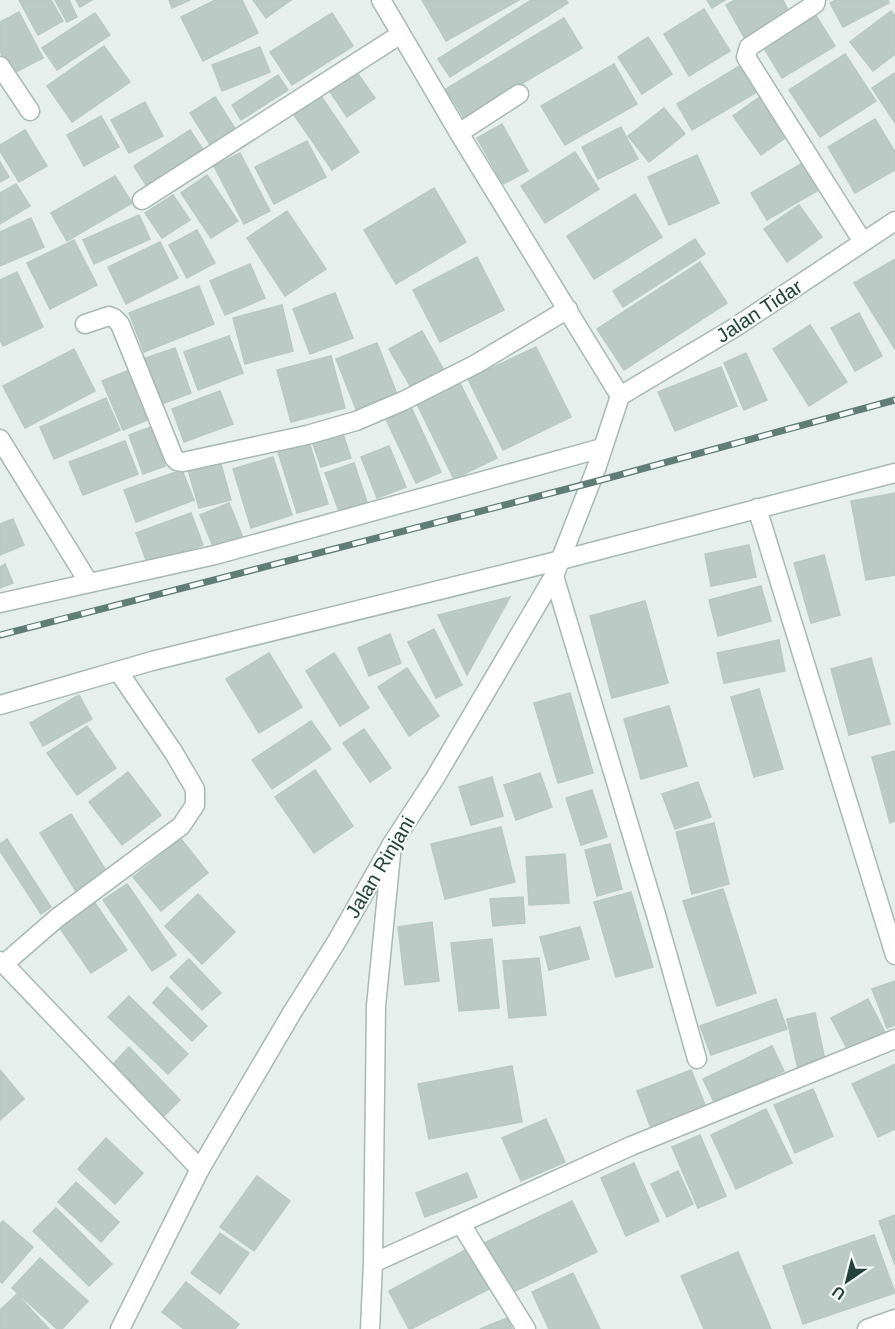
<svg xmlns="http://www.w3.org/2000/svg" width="895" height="1329" font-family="Helvetica,sans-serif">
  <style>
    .building { fill: #bbcac4; stroke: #b8c9c2; stroke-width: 1.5 }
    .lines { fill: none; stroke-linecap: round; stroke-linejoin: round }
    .minor-casing { stroke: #a8b8b2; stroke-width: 21 }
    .tertiary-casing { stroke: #a8b8b2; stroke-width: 21 }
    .minor { stroke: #fff; stroke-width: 18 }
    .tertiary { stroke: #fff; stroke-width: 18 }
    .rail-casing { stroke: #5f7d75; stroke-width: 7 }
    .rail { stroke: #f7fbf9; stroke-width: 4.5; stroke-dasharray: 14; stroke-linecap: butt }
    .labels { text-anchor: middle; stroke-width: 4.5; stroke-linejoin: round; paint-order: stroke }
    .street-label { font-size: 20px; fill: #24423a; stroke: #f7fbf9 }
  </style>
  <rect width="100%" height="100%" fill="#e6efeb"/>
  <path class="building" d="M19 0H51L63 21 38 35Z
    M55 0H69L77 17 67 22Z
    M76 0H92L80 7Z
    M169 0H190L172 8Z
    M215 0H242L258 33 203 61 181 17Z
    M253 0H291L266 18Z
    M422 0H519L446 41Z
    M531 0H566L568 3 450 77 438 59Z
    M707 0H725L712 8Z
    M735 0H783L789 12 744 37 726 5Z
    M836 0H888L889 3 843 27 830 3Z
    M704 9 730 51 689 76 664 34Z
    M891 11 895 16V54L873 71 850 42Z
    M19 12 43 58 12 74 0 51V22Z
    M95 13 110 35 57 70 42 48Z
    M332 13 353 46 292 85 270 52Z
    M815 14 835 46 782 78 762 45Z
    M564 18 582 48 464 118 446 89Z
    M648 37 672 74 642 94 618 57Z
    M104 46 130 82 72 122 47 86Z
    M260 47 270 72 222 91 212 65Z
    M845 54 876 101 820 137 789 90Z
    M746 62 762 89 692 130 677 104Z
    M614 64 637 104 565 145 541 106Z
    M353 67 375 98 347 117 326 86Z
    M895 73V123L872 88Z
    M278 75 288 90 241 120 232 105Z
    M764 94 792 133 761 155 733 116Z
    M321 96 359 152 332 170 294 115Z
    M215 97 236 130 211 146 190 113Z
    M145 102 163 136 129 153 111 120Z
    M664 108 685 134 649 162 628 136Z
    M101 116 119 147 84 166 67 135Z
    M875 119 895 152V170L855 193 828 147Z
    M502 124 528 171 503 184 477 138Z
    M621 127 638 159 598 179 582 147Z
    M25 130 47 166 19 182 0 151V145Z
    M190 130 206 154 149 190 134 166Z
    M307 141 326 177 274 204 255 167Z
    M575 152 599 189 545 223 521 186Z
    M240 153 270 211 244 224 214 166Z
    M697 155 719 203 669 225 648 177Z
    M806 161 822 188 767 220 751 193Z
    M0 162 9 177 0 182Z
    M207 175 238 221 211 238 181 193Z
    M115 176 132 203 67 241 51 213Z
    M16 184 30 206 0 224V193Z
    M434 188 466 242 396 284 364 230Z
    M635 194 662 237 594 279 567 236Z
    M173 195 190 220 162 238 145 213Z
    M799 205 822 237 787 262 764 229Z
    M287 211 326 269 285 296 247 238Z
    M139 215 150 239 94 264 83 240Z
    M31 218 44 247 0 266V232Z
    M197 230 215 263 187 278 169 245Z
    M695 239 705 254 623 307 613 291Z
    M74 240 97 285 50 309 27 263Z
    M160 242 178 278 126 304 108 267Z
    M477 257 504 310 440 342 413 290Z
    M895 259V349L854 283Z
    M700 262 727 303 624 370 597 329Z
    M250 264 265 298 225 315 210 281Z
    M17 272 43 327 3 346 0 340V280Z
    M199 286 214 324 144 352 129 313Z
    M335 293 353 338 310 354 293 309Z
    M282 305 293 351 245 364 233 318Z
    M859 313 882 356 855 371 831 328Z
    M810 325 847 382 809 406 773 349Z
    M422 331 445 372 413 391 389 349Z
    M229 336 243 373 198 390 184 352Z
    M377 343 397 394 356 409 336 359Z
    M536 347 571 417 503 450 468 379Z
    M175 348 191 393 159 405 143 359Z
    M74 349 95 391 25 428 3 386Z
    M746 353 767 400 744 410 724 363Z
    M331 356 345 408 291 422 277 370Z
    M721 367 737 406 675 431 658 392Z
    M127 371 147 420 123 430 102 381Z
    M458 379 497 458 454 479 415 400Z
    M220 391 233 424 184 442 172 409Z
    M106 398 120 430 54 459 40 427Z
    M411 407 441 472 416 483 386 419Z
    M151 427 165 466 143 474 129 435Z
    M342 431 351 458 321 467 312 441Z
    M125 441 138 474 83 495 69 462Z
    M309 442 328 504 297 513 278 452Z
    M389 446 406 487 377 498 361 457Z
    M219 457 231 500 199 508 187 466Z
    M273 457 292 515 251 528 233 469Z
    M354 463 368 505 340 514 325 473Z
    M182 470 194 500 136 522 124 490Z
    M895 493V575L866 580 851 501Z
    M229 503 244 540 215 551 200 515Z
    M191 513 203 545 148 565 136 533Z
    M13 519 24 545 0 555V524Z
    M749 545 756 577 711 586 705 554Z
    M824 555 840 615 811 623 794 563Z
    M5 564 13 583 0 588V567Z
    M761 586 771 621 718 636 709 600Z
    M510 597 467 675 438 615Z
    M645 601 668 683 612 698 590 616Z
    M434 629 462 685 436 698 408 642Z
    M390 634 401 663 369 676 358 648Z
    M779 640 785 671 724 683 717 653Z
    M269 653 302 707 259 733 226 679Z
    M334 653 369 708 340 726 306 671Z
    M871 658 890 724 849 735 831 669Z
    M407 668 439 716 409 736 378 687Z
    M759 689 783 769 754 777 731 697Z
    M570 693 593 773 558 783 534 703Z
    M79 695 92 719 43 746 30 723Z
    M669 706 687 766 641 779 624 719Z
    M311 721 331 749 272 789 252 760Z
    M87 726 116 768 77 795 47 753Z
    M364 729 391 768 370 782 343 743Z
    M895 751V821L890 823 872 757Z
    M315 770 353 826 314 853 275 797Z
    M128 772 161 815 122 845 89 802Z
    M540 773 552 807 516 820 504 785Z
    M492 777 503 816 471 825 459 787Z
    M698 782 711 817 675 829 662 794Z
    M592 790 607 837 581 845 566 798Z
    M71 814 108 874 77 893 40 833Z
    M714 823 729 884 692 894 676 832Z
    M501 827 515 882 445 899 431 844Z
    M7 839 51 907 41 914 0 851V844Z
    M181 839 208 873 161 911 133 877Z
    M610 844 622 889 597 896 585 850Z
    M565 854 569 903 529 905 526 857Z
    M127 884 176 955 152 971 103 900Z
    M723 889 756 993 717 1006 683 901Z
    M631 892 653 967 616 977 594 902Z
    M198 894 235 932 202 964 165 926Z
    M523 897 525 923 493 926 490 899Z
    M95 903 127 950 91 973 59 927Z
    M432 922 439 981 405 985 398 927Z
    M580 927 589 959 549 970 540 937Z
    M492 939 499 1008 459 1011 451 943Z
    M539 958 546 1015 509 1018 503 961Z
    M189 959 221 993 202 1010 170 977Z
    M895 981V1025L887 1028 872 989Z
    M167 987 207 1026 192 1041 153 1003Z
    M129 996 188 1054 168 1074 108 1017Z
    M776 999 787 1029 711 1055 700 1026Z
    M868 999 886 1034 850 1054 831 1018Z
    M815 1013 826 1065 798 1070 787 1019Z
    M772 1046 784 1071 715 1104 703 1079Z
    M129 1047 180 1100 162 1118 111 1066Z
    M895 1064V1129L878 1137 852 1084Z
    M512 1066 522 1122 429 1139 418 1084Z
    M0 1070 24 1099 0 1120Z
    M691 1070 706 1107 651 1128 637 1091Z
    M813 1089 833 1136 795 1153 774 1105Z
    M766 1109 792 1163 736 1189 711 1135Z
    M546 1119 565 1162 521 1181 502 1138Z
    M700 1135 726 1196 698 1208 672 1147Z
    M106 1138 143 1173 115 1204 78 1169Z
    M634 1163 659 1221 626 1236 601 1178Z
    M678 1171 693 1204 667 1217 651 1184Z
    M467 1173 477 1197 425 1217 416 1193Z
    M257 1176 290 1201 254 1251 220 1227Z
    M76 1182 119 1222 101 1242 58 1202Z
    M572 1201 597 1252 509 1294 484 1243Z
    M56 1208 112 1264 89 1286 33 1231Z
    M895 1215V1265L879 1221Z
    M3 1221 33 1247 2 1283 0 1281V1224Z
    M220 1233 249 1253 220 1294 191 1273Z
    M874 1235 895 1293 803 1324 783 1266Z
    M469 1248 491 1288 411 1329H409L389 1291Z
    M738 1252 771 1329H704L681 1276Z
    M40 1258 88 1301 62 1329H57L12 1288Z
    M573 1273 600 1329H549L532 1292Z
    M186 1282 239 1324 235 1329H184L162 1312Z
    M17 1294 49 1329H0V1310Z
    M507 1318 512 1329H480Z"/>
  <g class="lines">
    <defs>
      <path id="minor" d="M381 0 459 133 620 396
        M816 0 815 4 749 47 746 57 863 242
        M0 66 30 111
        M459 133 519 94
        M142 200 401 34
        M85 324 109 316 114 318 120 324 174 458 177 461 183 462 307 435 356 421 403 401 476 364 568 309
        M0 439 89 583
        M757 508 895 955
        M554 576 657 918 697 1059
        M0 603 215 555 602 448
        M0 705 152 661 561 560 895 473
        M0 961 4 964 200 1169
        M4 964 57 918 181 826 195 805V789L174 753 118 671
        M461 1224 526 1329
        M373 1263 631 1146 895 1039
        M370 1329 373 1263 376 1006 392 844
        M867 1329 895 1319"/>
      <path id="tertiary" d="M120 1329 200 1169 293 1011 337 941 392 844 435 778 554 576 596 469 620 396 734 328 895 221"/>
    </defs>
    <use href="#minor" class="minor-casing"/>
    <use href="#tertiary" class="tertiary-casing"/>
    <use href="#minor" class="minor"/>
    <use href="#tertiary" class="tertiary"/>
    <defs>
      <path id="rail" d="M0 635 590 483 895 400"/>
    </defs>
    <use href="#rail" class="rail-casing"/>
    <use href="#rail" class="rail"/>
  </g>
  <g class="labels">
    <g class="street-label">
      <text transform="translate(759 311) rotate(-33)" y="7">Jalan Tidar</text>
      <text transform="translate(380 867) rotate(-59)" y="7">Jalan Rinjani</text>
    </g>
  </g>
  <g transform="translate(847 1281) rotate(215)" stroke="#f7fbf9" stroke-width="4.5" paint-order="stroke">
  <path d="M0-4.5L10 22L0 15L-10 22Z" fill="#24423a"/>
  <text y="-9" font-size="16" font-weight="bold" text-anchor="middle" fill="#24423a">U</text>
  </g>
</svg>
